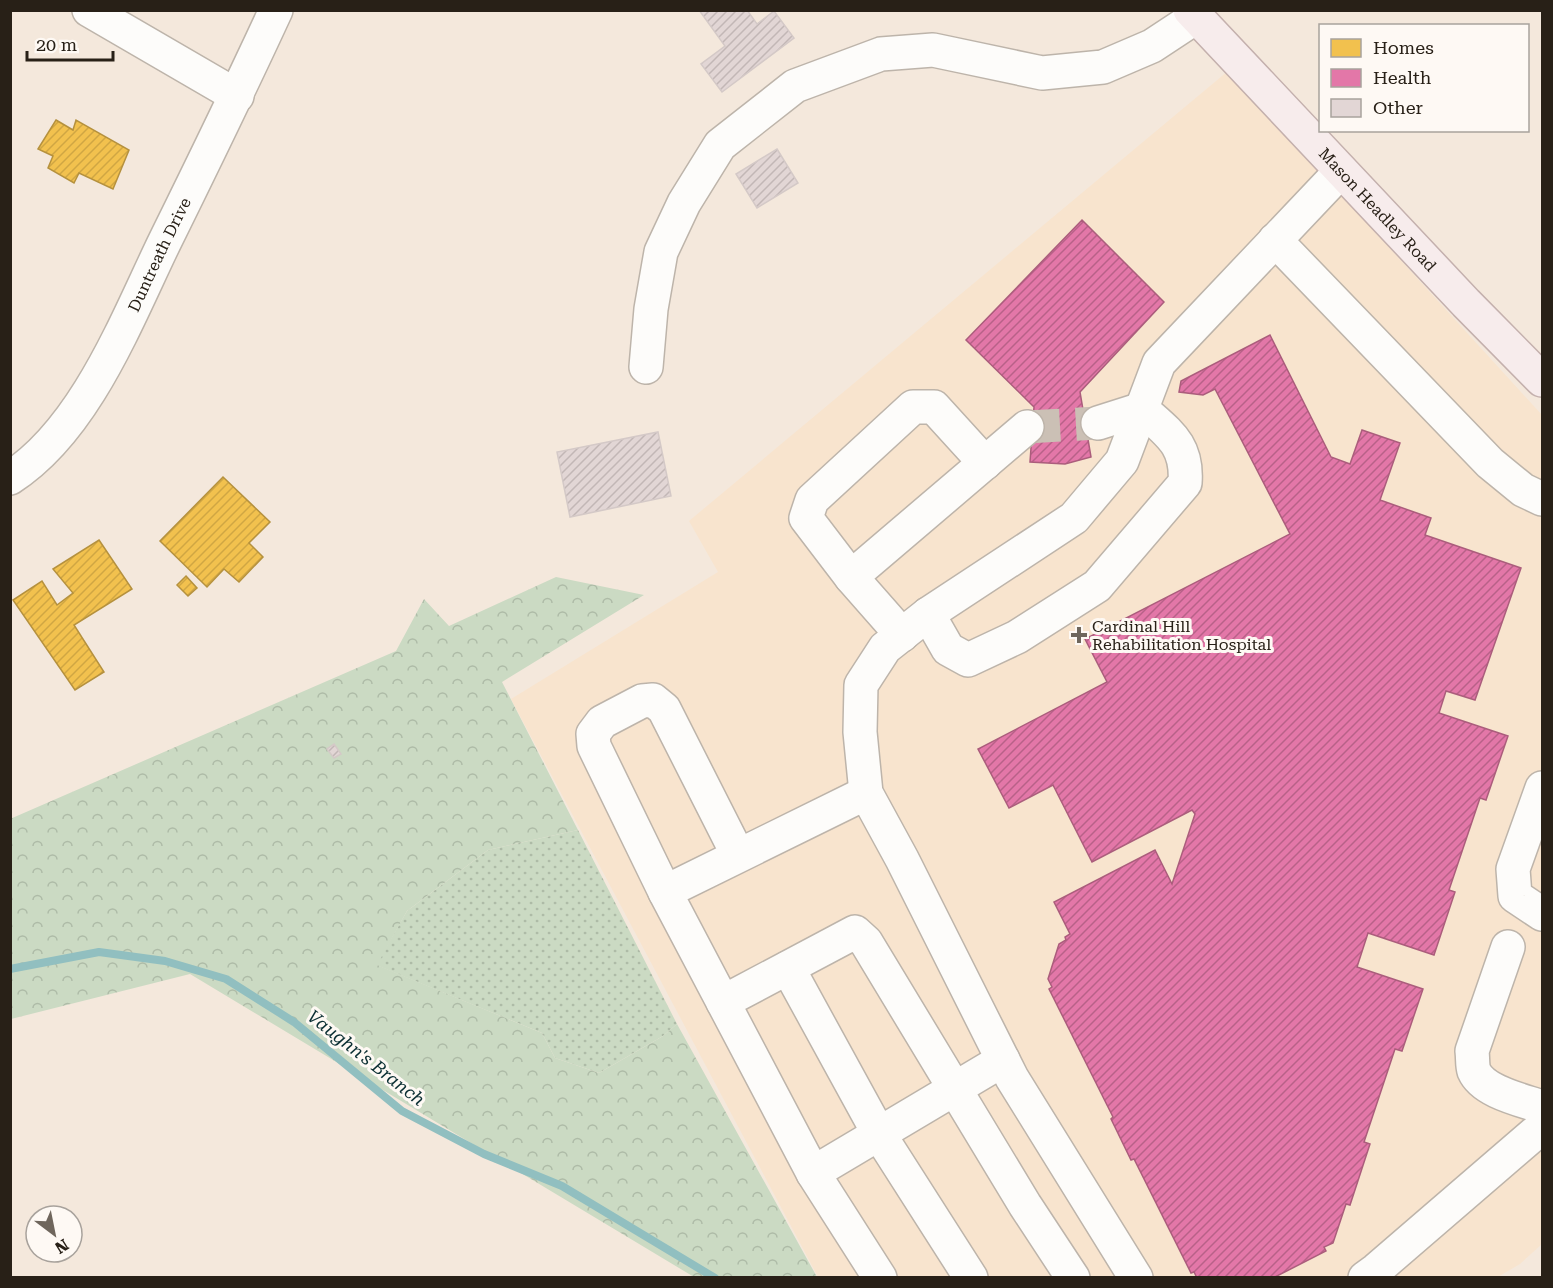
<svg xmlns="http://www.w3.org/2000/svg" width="1553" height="1288" font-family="'Roboto Serif',serif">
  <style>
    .built { fill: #f8e4ce }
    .green { fill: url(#green-dots) }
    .forest { fill: url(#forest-crowns) }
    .homes { fill: url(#homes-hatch); stroke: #b5913e; stroke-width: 1.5 }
    .health { fill: url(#health-hatch); stroke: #ab5d7c; stroke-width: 1.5 }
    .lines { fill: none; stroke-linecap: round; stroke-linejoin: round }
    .stream { stroke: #91bfc0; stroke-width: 8 }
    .building { fill: url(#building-hatch); stroke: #d4c9c7; stroke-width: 1.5 }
    .minor-tunnel { stroke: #cbc0b5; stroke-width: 33; stroke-dasharray: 33 16; stroke-linecap: butt }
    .minor-casing { stroke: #bdb4aa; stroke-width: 36 }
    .major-casing { stroke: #c4b0ad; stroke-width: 36 }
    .minor { stroke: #fdfcfa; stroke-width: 33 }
    .major { stroke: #f7ecec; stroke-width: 33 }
    .poi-dot { fill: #6f665c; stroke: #fef9f4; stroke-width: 2 }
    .labels { text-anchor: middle; stroke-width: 6; stroke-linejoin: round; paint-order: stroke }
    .street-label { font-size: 16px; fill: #282017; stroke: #fef9f4 }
    .poi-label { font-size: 16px; fill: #282017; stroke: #fef9f4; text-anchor: start }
    .water-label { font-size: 18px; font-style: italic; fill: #0b2f33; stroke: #fef9f4 }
  </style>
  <defs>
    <pattern id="green-dots" width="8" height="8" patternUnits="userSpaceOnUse" patternTransform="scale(1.5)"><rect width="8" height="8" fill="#cbdac3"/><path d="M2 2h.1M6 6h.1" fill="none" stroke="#aebba7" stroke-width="1.8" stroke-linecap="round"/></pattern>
    <pattern id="forest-crowns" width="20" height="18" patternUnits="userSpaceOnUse" patternTransform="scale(1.5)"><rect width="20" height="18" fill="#cbdac3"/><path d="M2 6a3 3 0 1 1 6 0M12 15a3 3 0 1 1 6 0" fill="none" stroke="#aebba7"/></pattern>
    <pattern id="homes-hatch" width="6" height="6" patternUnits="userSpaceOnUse" patternTransform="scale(1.5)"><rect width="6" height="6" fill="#f2c14e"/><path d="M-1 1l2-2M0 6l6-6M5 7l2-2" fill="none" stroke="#d0a643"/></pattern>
    <pattern id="health-hatch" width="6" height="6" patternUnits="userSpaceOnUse" patternTransform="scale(1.5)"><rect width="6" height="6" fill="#e377a8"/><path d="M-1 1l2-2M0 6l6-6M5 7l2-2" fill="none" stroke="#b86188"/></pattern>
    <pattern id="building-hatch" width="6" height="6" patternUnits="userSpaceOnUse" patternTransform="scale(1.5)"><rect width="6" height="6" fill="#e2d6d5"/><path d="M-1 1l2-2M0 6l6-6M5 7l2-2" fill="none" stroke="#c2b7b6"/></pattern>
  </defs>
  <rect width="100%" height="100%" fill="#f4e8dc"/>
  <path class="built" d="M1228 71 1542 415V1244L1520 1264 1496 1278 818 1277 511 699 718 572 689 521Z"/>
  <path class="green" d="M578 830 677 1024 663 1036 599 1073 555 1058 542 1033 376 965 407 911 488 850Z"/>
  <path class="forest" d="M556 577 644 595 502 682 578 830 488 850 407 911 377 965 542 1033 555 1058 599 1073 663 1036 677 1024 817 1277H694L190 974 11 1019 10 819 396 651 424 599 449 626Z"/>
  <path class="homes" d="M56 120 73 130 76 120 129 150 113 189 79 173 74 183 48 168 53 156 38 149Z
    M223 477 270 522 249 543 263 557 239 582 224 569 207 587 160 541Z
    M99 540 132 589 74 625 104 672 75 690 13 600 42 581 57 605 73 593 53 569Z
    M186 576 197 588 188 596 177 585Z"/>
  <path class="health" d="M1082 220 1164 302 1080 392 1091 457 1065 464 1030 462 1034 407 966 340Z
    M1270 335 1331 457 1350 464 1362 430 1400 443 1380 500 1431 518 1425 535 1521 568 1475 700 1446 691 1439 713 1508 736 1486 800 1480 798 1449 890 1455 892 1434 955 1368 933 1357 967 1423 989 1402 1051 1395 1049 1364 1142 1370 1144 1350 1205 1346 1204 1333 1243 1324 1247 1326 1251 1273 1278H1197L1194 1272 1191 1273 1134 1159 1131 1160 1111 1119 1113 1117 1049 989 1052 987 1048 979 1059 944 1066 940 1065 937 1070 934 1054 902 1155 850 1172 884 1195 814 1192 810 1092 862 1053 785 1009 808 978 749 1107 682 1085 639 1290 534 1215 389 1203 395 1179 392 1181 381Z"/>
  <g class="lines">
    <path class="stream" d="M10 969 99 952 165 961 226 979 294 1022 402 1111 484 1154 562 1186 715 1278"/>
  </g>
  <path class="building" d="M699 10H747L757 24 774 11 794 38 722 92 701 64 725 46Z
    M777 149 798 183 757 208 736 174Z
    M658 432 671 496 570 517 557 452Z
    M334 744 341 754 334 758 327 749Z"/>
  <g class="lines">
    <path class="minor-tunnel" d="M1027 427 1098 423"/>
    <defs>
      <g id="minor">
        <path d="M89 10 237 96"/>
        <path d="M1275 240 1490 463 1523 490 1542 499"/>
        <path d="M646 367 651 309 661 252 684 203 720 145 795 86 881 54 933 50 1042 73 1103 67 1152 46 1196 17"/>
        <path id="s1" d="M10 478C86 429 127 319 165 241 203 164 240 88 276 10"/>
        <path d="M851 577 806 518 812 500 913 407H934L985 463"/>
        <path d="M928 614 948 649 968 660 1017 637 1097 586 1185 483C1188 444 1168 433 1142 409L1098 423"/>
        <path d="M902 635 851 577 1027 427"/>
        <path d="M1542 788 1513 869 1515 896 1542 914"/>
        <path d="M866 793 665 892 813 1173 880 1278"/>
        <path d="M665 892 594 746 593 734 602 722 642 701 653 700 664 709 738 855"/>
        <path d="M1508 947 1472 1051C1473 1058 1472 1065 1474 1071 1483 1092 1522 1100 1542 1107"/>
        <path d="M788 968 879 1134 971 1278"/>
        <path d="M723 1002 855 932 866 942 1025 1205 1073 1278"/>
        <path d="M813 1173 1003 1060"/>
        <path d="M1136 1278 1012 1078 902 859 866 793 860 732 861 685 885 648 928 614 1074 518 1122 461 1159 363 1341 171"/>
        <path d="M1365 1278 1376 1270 1535 1133 1542 1130"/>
      </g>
      <g id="major">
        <path id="s2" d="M1190 10 1466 303 1542 380"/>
      </g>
    </defs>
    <use href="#minor" class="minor-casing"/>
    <use href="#major" class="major-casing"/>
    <use href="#minor" class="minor"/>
    <use href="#major" class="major"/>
  </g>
  <path class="poi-dot" d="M1076 626h6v6h6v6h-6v6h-6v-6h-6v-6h6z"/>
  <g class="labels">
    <g class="street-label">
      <text dy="6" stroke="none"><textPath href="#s2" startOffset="274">Mason Headley Road</textPath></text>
      <text dy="6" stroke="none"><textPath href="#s1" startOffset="272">Duntreath Drive</textPath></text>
    </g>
    <g class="poi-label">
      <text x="1092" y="632">Cardinal Hill<tspan x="1092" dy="18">Rehabilitation Hospital</tspan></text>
    </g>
    <g class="water-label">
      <text transform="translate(366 1058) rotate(38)" y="6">Vaughn's Branch</text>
    </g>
  </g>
  <rect width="1553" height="1288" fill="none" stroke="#282017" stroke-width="24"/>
  <rect x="1319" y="24" width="210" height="108" fill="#fef9f4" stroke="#a8a29c" stroke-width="1.5"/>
  <rect x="1331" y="39" width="30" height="18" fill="#f2c14e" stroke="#a8a29c" stroke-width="1.5"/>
  <text x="1373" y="54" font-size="18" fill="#282017">Homes</text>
  <rect x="1331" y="69" width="30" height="18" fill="#e377a8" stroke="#a8a29c" stroke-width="1.5"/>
  <text x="1373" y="84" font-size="18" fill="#282017">Health</text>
  <rect x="1331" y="99" width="30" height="18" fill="#e2d6d5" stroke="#a8a29c" stroke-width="1.5"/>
  <text x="1373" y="114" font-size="18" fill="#282017">Other</text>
  <g transform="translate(54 1234) rotate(148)"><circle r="28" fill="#fef9f4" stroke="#a8a29c" stroke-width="1.5"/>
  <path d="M0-4.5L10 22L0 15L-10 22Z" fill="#6f665c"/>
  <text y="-9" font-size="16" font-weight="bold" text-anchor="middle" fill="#282017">N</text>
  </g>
  <path d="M27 51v9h86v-9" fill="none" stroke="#282017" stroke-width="3"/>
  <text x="36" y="51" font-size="18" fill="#282017" stroke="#fef9f4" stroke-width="4.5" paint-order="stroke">20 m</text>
</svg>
